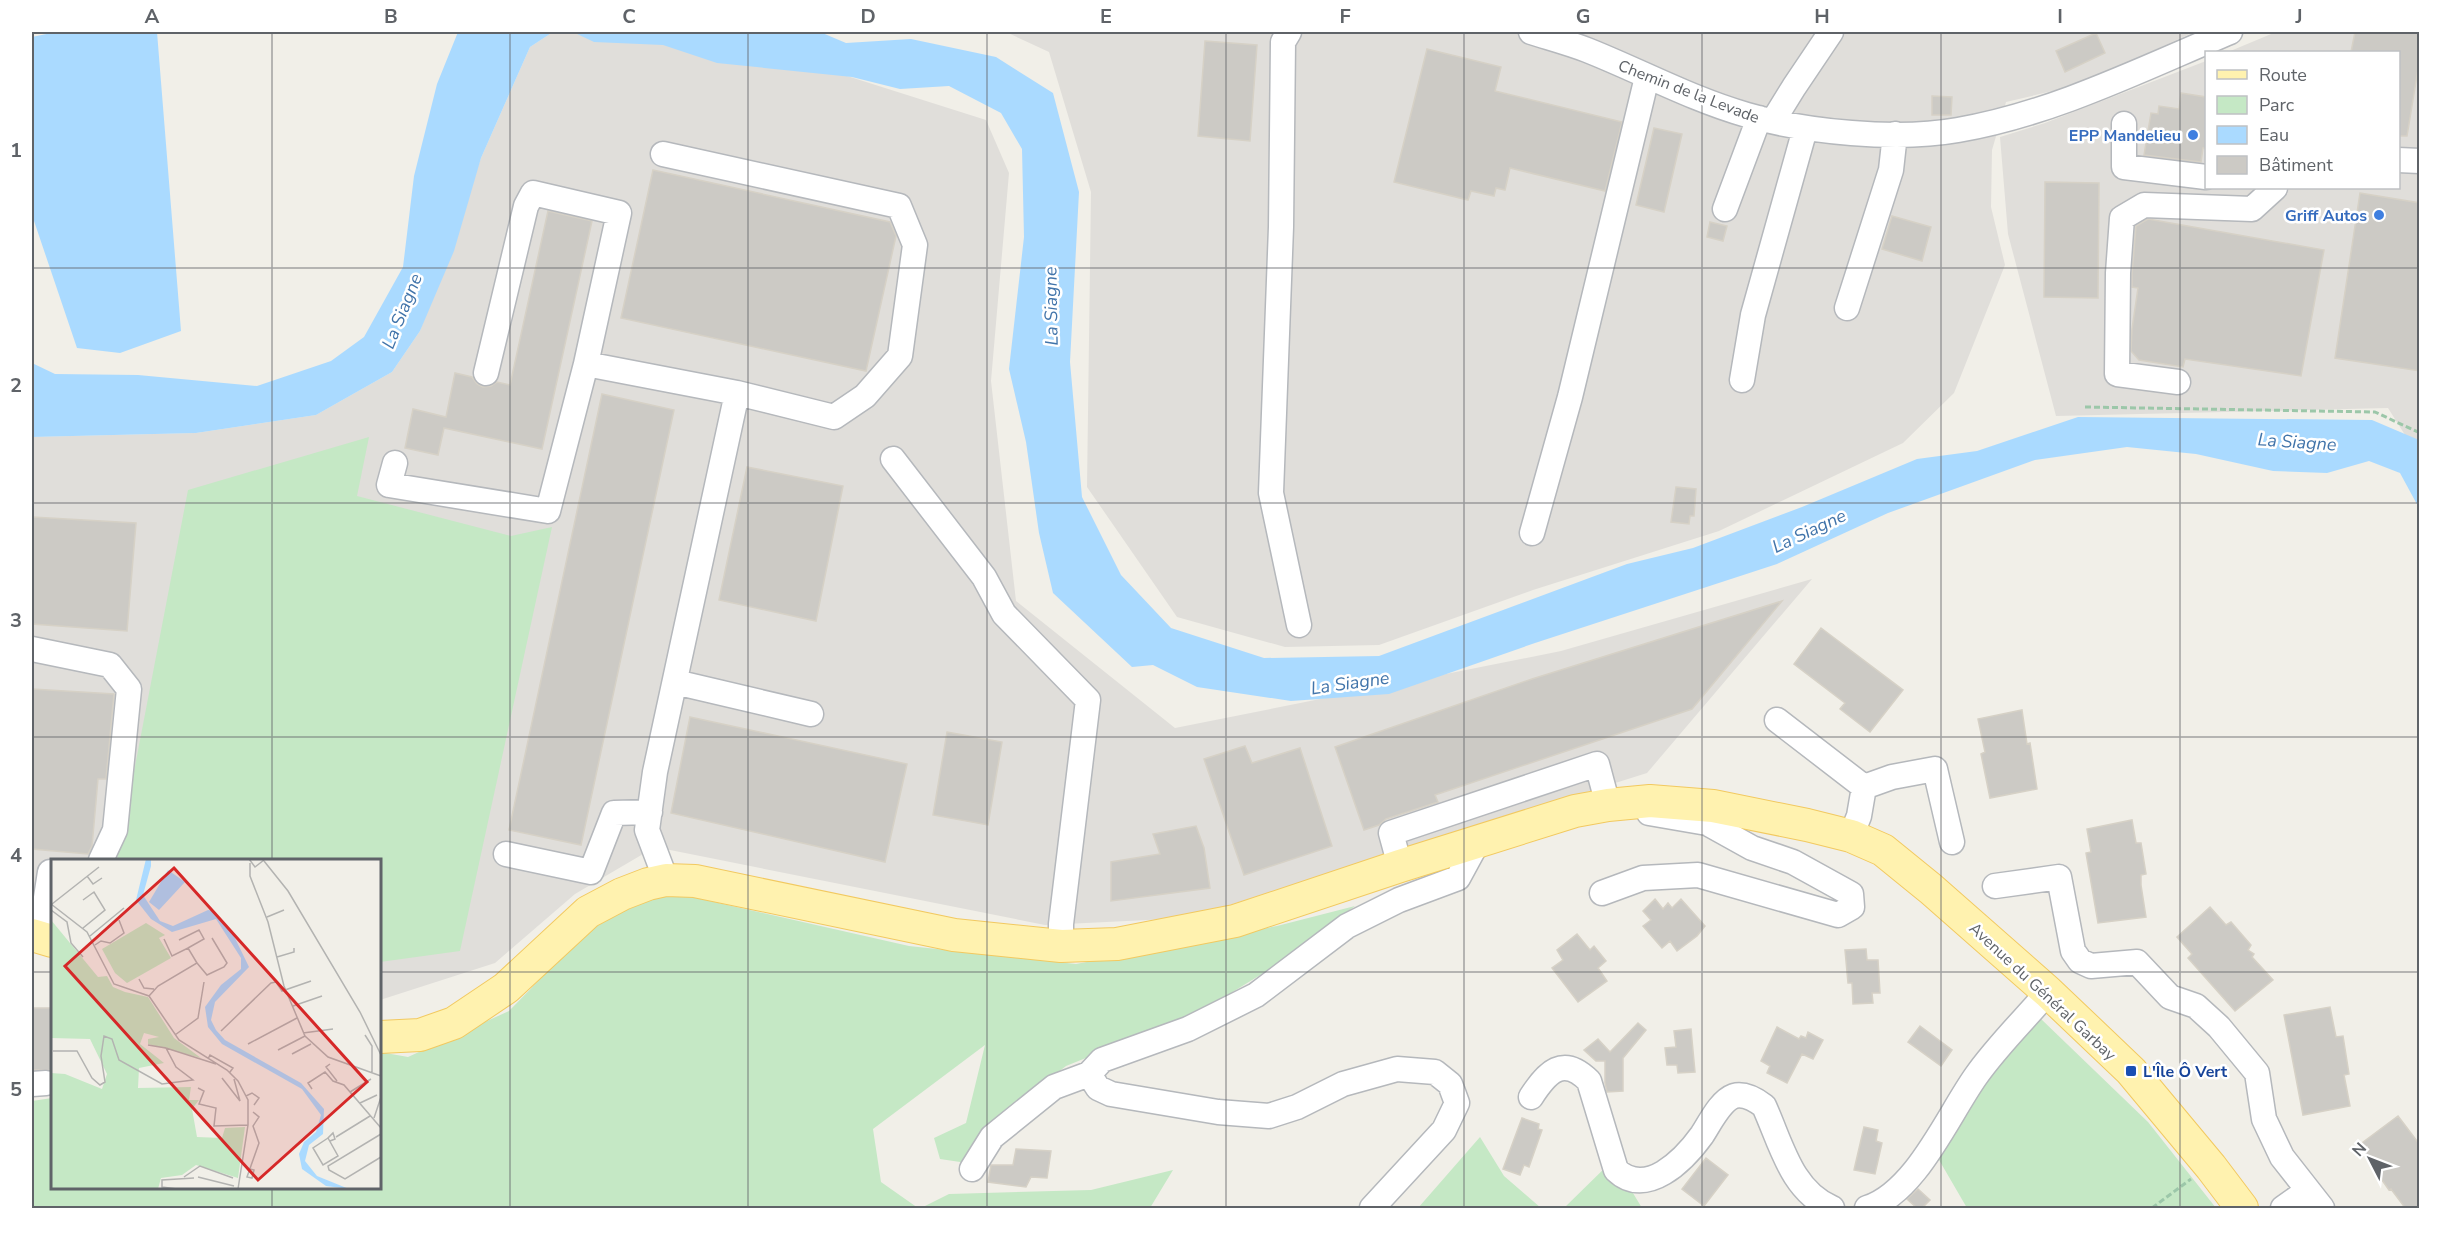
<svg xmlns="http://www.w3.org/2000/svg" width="2451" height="1240" font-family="'Nunito Sans',sans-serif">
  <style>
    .industrial { fill: #e0deda }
    .green { fill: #c5e8c5 }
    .water { fill: #aadaff }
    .building { fill: #cccac5; stroke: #d6d1c6; stroke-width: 1.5 }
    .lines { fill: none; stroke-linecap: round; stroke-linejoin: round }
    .minor-casing { stroke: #b5b8bc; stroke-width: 27 }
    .major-casing { stroke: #f2c960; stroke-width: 34 }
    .path { stroke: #9cc7a9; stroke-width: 3; stroke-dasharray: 6 3; stroke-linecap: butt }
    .minor { stroke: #fff; stroke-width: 24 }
    .major { stroke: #fff2af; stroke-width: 32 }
    .grid { fill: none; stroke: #5f6368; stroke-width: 1.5; stroke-opacity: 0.55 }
    .shop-dot { fill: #3f7fe0; stroke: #fff; stroke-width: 2 }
    .transit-dot { fill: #1a4fb4; stroke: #fff; stroke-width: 2 }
    .labels { text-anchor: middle; stroke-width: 5; stroke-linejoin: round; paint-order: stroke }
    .street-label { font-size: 16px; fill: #5f6368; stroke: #fff }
    .shop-label { font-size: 16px; font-weight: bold; fill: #366cbe; stroke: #fff; text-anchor: end }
    .transit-label { font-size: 16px; font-weight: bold; fill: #164399; stroke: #fff; text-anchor: start }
    .water-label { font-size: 18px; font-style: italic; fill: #4174aa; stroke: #fff }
    .inset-road { fill: none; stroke: #b3b3b1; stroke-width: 1.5 }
    .view { fill: #d62828; fill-opacity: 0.15; stroke: #d62828; stroke-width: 3 }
    .inset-edge { fill: none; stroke: #5f6368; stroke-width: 3 }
    .neatline { fill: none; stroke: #5f6368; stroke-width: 2 }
    .grid-label { font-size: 20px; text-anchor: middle; font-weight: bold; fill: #5f6368 }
  </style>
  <rect width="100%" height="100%" fill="#f1efe8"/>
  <path class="industrial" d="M553 32H708L986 120 1009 173 991 381 1016 601 1175 728 1561 651 1812 579 1647 773 1188 918 1045 925 655 847 575 894 495 963 380 1000V860H52L32 919V437L196 433 316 415 392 372 420 331 481 158 530 47Z
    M1006 32H2194L2078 85 2006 102 1992 150 1991 207 2005 265 1954 393 1903 443 1719 531 1533 590 1379 645 1285 647 1177 617 1087 487 1091 192 1049 52Z
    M2276 32H2419V457L2388 408 2056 416 2008 234 2000 137 2045 123 2206 61V188H2398V52H2228Z"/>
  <path class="green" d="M369 437 357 496 511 536 552 527 460 951 380 962V860H117L188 490Z
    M670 892 909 946 1076 964 1277 926 1355 906 1275 966 1200 1012 1066 1066 982 1132 967 1163 940 1159 934 1138 966 1123 985 1045 873 1129 881 1182 918 1208H32V1101L52 1098V1188H380V1052L408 1057 509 1011 595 923Z
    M2040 1018 2148 1122 2216 1208H1967L1935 1153 1987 1079Z
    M1480 1137 1504 1176 1541 1208H1418Z
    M1613 1160 1642 1208H1564Z
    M1173 1170 1150 1208H921L949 1194 1091 1190Z"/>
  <path class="water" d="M56 32H157L181 331 120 353 77 348 32 215V37Z
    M458 32H553L530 47 481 158 454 251 420 331 392 372 316 415 196 433 32 437V363L55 374 138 375 257 386 331 361 364 337 403 267 414 176 437 84Z
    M573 32H820L846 43 911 39 996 57 1053 93 1079 192 1070 362 1082 497 1121 575 1171 628 1264 658 1379 656 1627 564 1693 548 1802 507 1917 459 1977 451 2078 417 2372 420 2419 440V508L2400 473 2369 461 2327 473 2273 471 2196 454 2127 447 2035 460 1888 513 1777 564 1535 643 1389 694 1291 701 1197 687 1153 665 1132 667 1053 593 1039 533 1026 442 1009 369 1024 237 1022 149 1001 113 949 86 900 89 852 77 717 63 663 45 594 42Z"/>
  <path class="building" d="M2355 32H2420V57L2407 136H2398V52H2351Z
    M2096 33 2105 53 2065 72 2056 51Z
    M1205 41 1257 45 1250 141 1198 136Z
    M1427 49 1501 67 1495 91 1622 122 1605 191 1510 168 1505 190 1496 188 1494 196 1471 191 1468 200 1394 182Z
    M2181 93 2206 97V148H2203L2201 162 2144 155 2151 113 2158 114 2159 106 2179 109Z
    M1932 96 1952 97 1951 115H1932Z
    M1654 128 1682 134 1664 212 1636 205Z
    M653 170 890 222 896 236 866 371 621 318Z
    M2045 182 2099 183 2098 298 2044 297Z
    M2360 193 2420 203V371L2335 358Z
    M548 211 592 221 542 449 444 428 438 455 405 448 413 409 446 417 455 373 472 377 477 384 483 387 491 386 497 382 510 385Z
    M1892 216 1931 227 1922 261 1882 249Z
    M2148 219 2324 250 2301 376 2185 359 2183 367 2139 360 2131 351 2132 329 2138 288 2132 287V274L2136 226Z
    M1710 222 1727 226 1723 241 1707 237Z
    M602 394 674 410 581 845 509 830Z
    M747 467 843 486 816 621 719 600Z
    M1676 487 1696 489 1694 516H1690L1689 524 1671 522Z
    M32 517 136 523 127 631 32 624Z
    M1782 601 1692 709 1435 795 1438 802 1386 819 1379 825 1364 830 1335 747 1532 679Z
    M1821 628 1903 690 1870 732 1840 709 1845 703 1794 664Z
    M32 689 114 694 106 779H98L92 846 88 854 32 849Z
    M2022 710 2027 744 2030 743 2037 789 1990 798 1981 754 1985 752 1978 719Z
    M690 717 907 764 885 862 671 813Z
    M947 732 1002 742 988 825 933 815Z
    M1245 746 1252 763 1300 748 1332 846 1244 875 1204 759Z
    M2132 820 2136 843H2141L2146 874 2141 875V885L2146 917 2098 923 2086 853 2091 852 2087 829Z
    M1196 826 1204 848 1210 888 1111 901V862L1160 854 1153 834Z
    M1655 899 1663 909 1668 903 1672 908 1681 899 1705 926 1697 936 1677 951 1670 941 1662 948 1643 926 1651 920 1643 911Z
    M2210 907 2226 925 2231 922 2251 945 2248 950 2254 954 2252 957 2273 980 2235 1011 2188 958 2192 954 2177 937Z
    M1577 934 1590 950 1594 946 1606 961 1598 968 1607 981 1578 1002 1552 968 1563 960 1557 950Z
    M1866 949 1867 960H1878L1880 993H1872L1873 1003 1853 1004 1852 983H1848L1845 950Z
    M2330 1007 2336 1037 2343 1036 2349 1074 2344 1075 2350 1106 2303 1115 2284 1015Z
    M32 1008H52V1070H32Z
    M1638 1023 1646 1030 1623 1058V1091L1607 1092 1605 1083V1061H1596L1584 1050 1598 1039 1610 1052Z
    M1920 1026 1952 1050 1941 1066 1908 1042Z
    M1777 1027 1799 1039 1801 1036 1806 1038 1808 1032 1823 1040 1813 1059 1802 1054 1787 1083 1767 1073 1770 1066 1761 1061Z
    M1691 1029 1695 1072 1678 1073 1677 1065H1667L1665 1048 1676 1047 1674 1031Z
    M2398 1116 2420 1145V1209H2406L2391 1189 2389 1190 2358 1146Z
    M1522 1118 1539 1124 1538 1129 1542 1130 1529 1167 1524 1165 1520 1175 1503 1169Z
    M1864 1127 1878 1130 1876 1141 1882 1143 1875 1174 1854 1170Z
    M1016 1149 1051 1151 1047 1178 1031 1177 1026 1187 988 1182 991 1165H1013Z
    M1706 1158 1728 1175 1704 1206 1682 1189Z
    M1918 1189 1930 1200 1921 1209H1918L1907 1199Z"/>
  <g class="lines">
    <defs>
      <path id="minor" d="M1289 32 1283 42 1281 227 1271 493 1299 625
        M1531 32C1550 38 1569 43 1587 50 1640 71 1691 99 1747 115 1806 132 1896 141 1958 130 2052 114 2142 69 2230 32
        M1773 121 1794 87 1831 32
        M2124 124V167L2206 177
        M663 154 899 206 915 245 900 356 865 396 834 417 737 393
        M2398 160 2420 161
        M1725 209 1759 118
        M1847 308 1891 170 1895 134
        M486 373 526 206 533 193 619 213 586 364
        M1742 380 1753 315 1805 129
        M2178 382 2117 374 2118 273 2122 218 2144 205 2252 209 2275 188
        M893 459 984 577 1004 614 1088 700 1061 924V946
        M395 463 389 485 548 511 586 364 737 393 655 772 647 830 666 880
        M1532 533 1570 397 1647 77
        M32 649 110 665 129 689 115 830 101 860
        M675 682 811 714
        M1777 720 1864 787
        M1851 836 1859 816 1864 787 1892 777 1935 769 1952 842
        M506 854 591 872 614 813 650 812
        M1400 866 1391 833 1597 764 1608 805
        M1995 886 2059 877 2073 951 2080 961 2091 966 2137 962 2170 997 2196 1006 2219 1027 2257 1073 2264 1119 2282 1157 2322 1208
        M1602 893 1643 878 1698 875 1838 915 1852 907 1851 894 1793 862 1752 848 1707 823 1649 813
        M40 936 50 872H52
        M32 1084 46 1083
        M1531 1097C1547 1072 1563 1055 1589 1081L1616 1170C1646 1199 1684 1160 1702 1135 1710 1123 1720 1101 1734 1096 1745 1093 1756 1100 1764 1106 1781 1143 1791 1191 1832 1208
        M972 1169 992 1137 1054 1087 1089 1074
        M1372 1208 1444 1130 1457 1103 1450 1084 1435 1072 1397 1069 1343 1084 1297 1107 1269 1116 1218 1112 1111 1094 1098 1088 1089 1074 1102 1060 1188 1029 1256 995 1347 926 1399 900 1458 878 1477 843
        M1867 1208C1916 1192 1947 1117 1976 1076 1997 1046 2024 1020 2048 992
        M2283 1208 2307 1191"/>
      <path id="major" d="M32 935 52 941
        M380 1037 420 1035 454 1023 506 988 588 912 622 894 648 884 666 880 695 881 954 935 1061 946 1117 944 1235 921 1400 866 1575 811 1608 805 1650 801 1713 806 1807 825 1851 836 1883 850 1931 889 2048 992 2131 1071 2211 1167 2242 1208"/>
    </defs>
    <use href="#minor" class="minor-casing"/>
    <use href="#major" class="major-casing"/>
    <path class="path" d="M2085 407 2375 412 2420 433
      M2152 1208 2191 1179"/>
    <use href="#minor" class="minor"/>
    <use href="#major" class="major"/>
  </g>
  <path class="grid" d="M272 32V860M510 32V1208M748 32V1208M987 32V1208M1226 32V1208M1464 32V1208M1702 32V1208M1941 32V1208M2180 32V1208M32 268H2420M32 503H2420M32 737H2420M32 972H52M380 972H2420M272 1188V1208"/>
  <g class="shop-dot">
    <circle cx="2193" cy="135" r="6"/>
    <circle cx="2379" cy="215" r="6"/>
  </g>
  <rect class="transit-dot" x="2125" y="1065" width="12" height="12" rx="3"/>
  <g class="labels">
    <g class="street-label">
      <text transform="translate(1689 91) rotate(21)" y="6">Chemin de la Levade</text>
      <text transform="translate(2043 991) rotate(43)" y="6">Avenue du Général Garbay</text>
    </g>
    <g class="shop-label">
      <text x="2181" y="141">EPP Mandelieu</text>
      <text x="2367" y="221">Griff Autos</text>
    </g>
    <g class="transit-label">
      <text x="2143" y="1077">L'Île Ô Vert</text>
    </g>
    <g class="water-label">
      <text transform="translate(1051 306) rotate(-91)" y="6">La Siagne</text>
      <text transform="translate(402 311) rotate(-68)" y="6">La Siagne</text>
      <text transform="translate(2297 442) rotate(4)" y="6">La Siagne</text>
      <text transform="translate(1809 531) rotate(-25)" y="6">La Siagne</text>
      <text transform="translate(1350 683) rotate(-8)" y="6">La Siagne</text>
    </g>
  </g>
  <g transform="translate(51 859)">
    <rect width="330" height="330" fill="#f1efe8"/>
    <path d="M0 61 47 118 56 117 62 128 74 133 97 138 123 179 150 199 97 185V180L108 178 93 174 89 185 113 204 88 209 87 229 140 228 138 241H148L141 250 146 278 171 279 174 269 194 268 187 319 145 306 131 316 110 319 107 330H0V214L14 215 51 230 56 215 39 180 0 179ZM95 64 114 76 108 79 120 99 76 124 64 114 51 90Z" fill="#c5e8c5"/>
    <path d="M95 0H100V7L92 36 109 62 122 67 157 51 163 52 182 75 198 108 164 143 160 161 165 171 174 181 250 224 273 250 272 275 258 286 254 302 266 317 298 330 275 327 251 310 248 295 253 283 265 273 270 256 251 230 171 185 157 168 154 148 170 126 190 110V99L165 60 121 73 100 60 85 41ZM117 11 134 23 108 51 98 43Z" fill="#aadaff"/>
    <path class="inset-road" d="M198 0 204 8 213 1M213 2 237 32 309 153 330 196M199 4V17L217 63 233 127 254 177 277 198 330 217M36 17 42 25 51 19M32 41 43 33 54 51 32 69M0 45 36 73 63 125 98 137 128 181 176 211 187 222 197 241V266L187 330M1 45 48 8M0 51 16 63 20 84 32 98M216 58 233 51M39 77 73 49M128 81 148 71 153 80 137 89M44 86 50 82 59 84 73 74 68 61M226 98 243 93V89M146 104 156 116 173 108 176 104 161 79M88 120 93 129 103 130M98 137 107 127 146 104 137 89 121 97 113 80M242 147 271 137M170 172 220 124 225 123 231 132 260 122M252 174 282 170M124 176 147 159 153 123M314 176 321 187V215M197 185 246 159M97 186 115 189M227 191 254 177M2 192H26L41 219 49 226 54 223 50 197 53 177 61 180 68 201 111 225 142 221 125 208 115 189 165 205M241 195 260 185M157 200 159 196 182 209 179 213M279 205 275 208 286 222M171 219 189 242 183 220M147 229 153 232 148 245 165 249 163 267 197 266M261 230 257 224 274 213 282 222 293 226 330 269M299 233 320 220M195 237 201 234 208 239 203 246M309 244 326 236M323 259 330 238M330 275 277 307 278 311 294 320 330 298M285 278 319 257M277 279 262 289 272 306 287 297 277 279 282 274 284 280 279 282M199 310 203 311 201 319 196 318 208 284 202 267 208 258 202 253M133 318 149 307 182 319M147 318 183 327M126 330 111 328V321L143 319"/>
    <path class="view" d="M123 9 316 223 207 321 14 107Z"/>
    <rect width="330" height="330" class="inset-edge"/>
  </g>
  <rect width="2451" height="1240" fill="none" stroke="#ffffff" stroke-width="66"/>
  <rect x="2205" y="51" width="195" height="138" fill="#ffffff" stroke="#bfc1c3" stroke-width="1.5"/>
  <rect x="2217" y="70" width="30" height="9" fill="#fff2af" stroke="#bfc1c3" stroke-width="1.5"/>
  <text x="2259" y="81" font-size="18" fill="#5f6368">Route</text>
  <rect x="2217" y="96" width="30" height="18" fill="#c5e8c5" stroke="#bfc1c3" stroke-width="1.5"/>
  <text x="2259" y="111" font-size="18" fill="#5f6368">Parc</text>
  <rect x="2217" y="126" width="30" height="18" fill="#aadaff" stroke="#bfc1c3" stroke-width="1.5"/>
  <text x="2259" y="141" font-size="18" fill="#5f6368">Eau</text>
  <rect x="2217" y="156" width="30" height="18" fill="#cccac5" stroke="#bfc1c3" stroke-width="1.5"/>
  <text x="2259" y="171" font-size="18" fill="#5f6368">Bâtiment</text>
  <g transform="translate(2370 1159) rotate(312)" stroke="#ffffff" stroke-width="4.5" paint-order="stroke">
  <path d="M0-4.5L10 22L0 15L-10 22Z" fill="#5f6368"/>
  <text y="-9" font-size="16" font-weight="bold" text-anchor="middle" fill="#5f6368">N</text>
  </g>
  <rect x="33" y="33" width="2385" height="1174" class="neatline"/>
  <g class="grid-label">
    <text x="152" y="23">A</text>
    <text x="391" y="23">B</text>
    <text x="629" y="23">C</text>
    <text x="868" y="23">D</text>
    <text x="1106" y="23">E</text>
    <text x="1345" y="23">F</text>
    <text x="1583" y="23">G</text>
    <text x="1822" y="23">H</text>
    <text x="2060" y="23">I</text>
    <text x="2299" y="23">J</text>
    <text x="16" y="157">1</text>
    <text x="16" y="392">2</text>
    <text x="16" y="627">3</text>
    <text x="16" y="862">4</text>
    <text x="16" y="1096">5</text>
  </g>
</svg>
